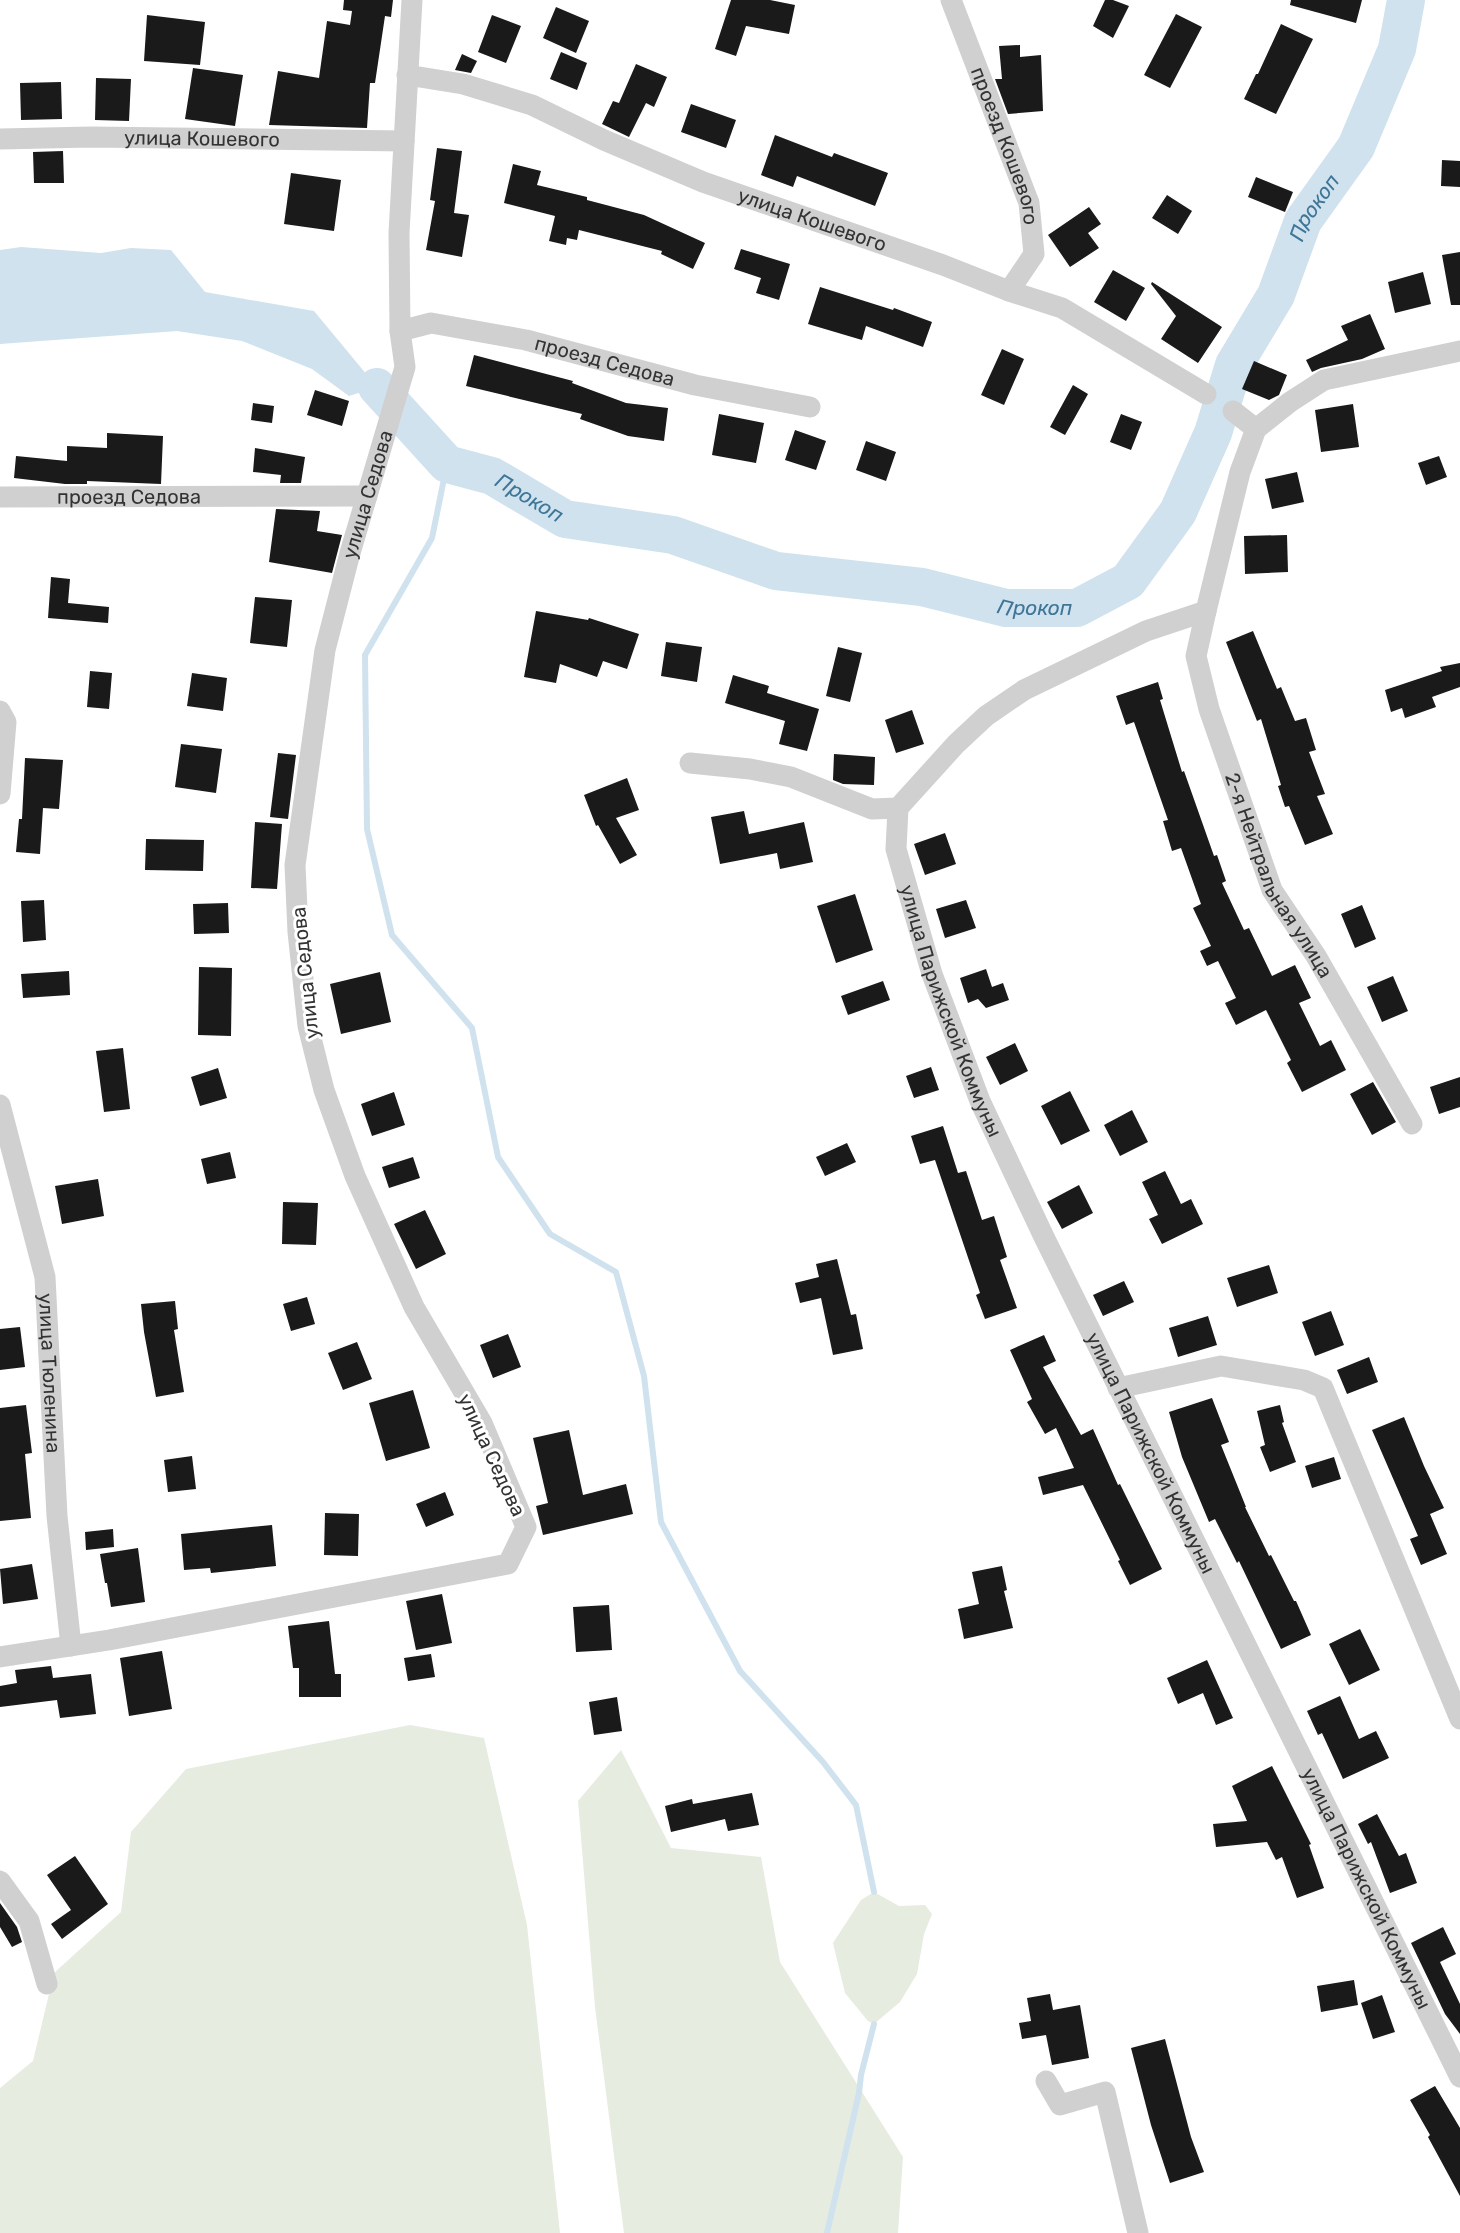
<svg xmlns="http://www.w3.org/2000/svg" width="1460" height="2233" font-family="Rubik,sans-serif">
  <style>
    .green { fill: #e6ecdf }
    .water { fill: #cfe2ee }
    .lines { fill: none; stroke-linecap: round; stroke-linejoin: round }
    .stream { stroke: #cfe2ee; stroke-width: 6 }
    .river { stroke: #cfe2ee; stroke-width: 38 }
    .building { fill: #1a1a1a }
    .minor { stroke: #d0d0d0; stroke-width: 21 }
    .labels { text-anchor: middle; stroke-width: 6; stroke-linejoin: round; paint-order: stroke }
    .street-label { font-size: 20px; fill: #333; stroke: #fff }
    .water-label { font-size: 21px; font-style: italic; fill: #3f7597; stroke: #fff }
  </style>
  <rect width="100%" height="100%" fill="#fff"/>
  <path class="green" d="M410 1725 484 1738 527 1925 560 2233H0V2088L33 2061 54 1973 121 1912 131 1832 186 1769Z
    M621 1750 671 1848 761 1857 780 1962 903 2157 898 2233H624L595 2007 578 1801Z
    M874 1892 899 1906 925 1905 932 1914 924 1934 917 1974 900 2002 874 2024 868 2021 845 1993 833 1943 861 1900Z"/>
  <path class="water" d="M21 247 101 253 131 248 171 250 205 292 314 311 377 387 349 396 312 369 242 341 177 331 0 344V250Z"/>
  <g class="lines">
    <path class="stream" d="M447 464 432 538 365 655 367 829 392 935 472 1028 498 1157 550 1234 616 1272 644 1376 661 1522 740 1671 823 1762 856 1805 874 1892
      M827 2233 859 2093 861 2075 874 2024"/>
    <path class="river" id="s1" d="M377 387 447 464 492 476 565 519 673 535 776 571 922 587 1006 608H1077L1128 581 1178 512 1213 433 1234 365 1276 295 1303 221 1356 147 1397 49 1406 0"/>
  </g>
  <path class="building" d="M344 0H393L391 17 385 16 375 83H370L367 128 269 125 278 71 319 78 327 21 350 25 352 11 343 10Z
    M731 0H770L795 5 789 34 746 26 736 56 715 49Z
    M1105 0H1113L1129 6 1113 38 1093 26Z
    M1291 0H1362L1356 23 1290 5Z
    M556 7 589 21 576 53 543 38Z
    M1176 14 1202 27 1170 88 1144 75Z
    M147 15 205 22 200 65 144 61Z
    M492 15 521 26 506 63 478 52Z
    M1281 24 1313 39 1276 114 1244 99 1256 74H1258Z
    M1020 45V57L1041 55 1043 111 1008 114 995 79H1002L999 46Z
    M561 52 587 63 577 90 550 79Z
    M462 54 477 61 471 73 455 70Z
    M636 64 667 77 654 107 646 103 629 137 602 124 613 101 619 103Z
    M193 68 243 75 235 126 185 119Z
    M96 78 131 79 129 121 95 120Z
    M61 82 62 119 21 120 20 83Z
    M691 104 736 120 726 148 681 132Z
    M775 135 832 157 834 153 888 173 875 206 797 176 793 187 761 175Z
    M437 148 462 151 454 213 469 215 462 257 426 250 435 201 430 200Z
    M63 151 64 183H34L33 152Z
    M1442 160 1460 161V187L1441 186Z
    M513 164 541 171 537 185 587 197V200L644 215 705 243 693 269 661 254 662 251 579 230 577 240 567 238 566 245 549 241 555 216 504 203Z
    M291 173 341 180 334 231 284 224Z
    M1256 177 1293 192 1285 212 1248 197Z
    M1167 195 1192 211 1178 234 1152 218Z
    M1089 207 1101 224 1088 233 1099 248 1070 267 1048 235Z
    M741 249 790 264 779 300 756 293 761 278 734 269Z
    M1460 252V305H1451L1442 255Z
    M1113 270 1145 288 1126 321 1094 302Z
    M1423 272 1431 304 1395 313 1388 282Z
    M1152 282 1222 327 1198 363 1161 339 1176 316 1151 284Z
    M820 287 893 310 894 308 932 322 923 347 866 326 862 340 808 324Z
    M1370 314 1385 349 1362 359 1321 368 1312 372 1306 360 1348 340 1341 326Z
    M1002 349 1024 359 1004 405 981 395Z
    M474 355 573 381 572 383 626 403 668 408 664 441 628 436 580 419 582 414 466 386Z
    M1254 361 1287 375 1279 395 1269 400 1242 389Z
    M1073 385 1088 394 1065 435 1050 427Z
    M315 390 349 401 342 426 307 415Z
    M253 403 274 406 272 423 251 420Z
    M1353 404 1359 447 1321 452 1315 410Z
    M719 414 764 423 756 463 712 455Z
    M1121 414 1142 422 1131 450 1110 442Z
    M795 430 826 441 816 470 785 460Z
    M107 433 163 436 161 484 87 481V484H65L14 478 16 456 67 461V446L107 448Z
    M866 441 896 452 886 481 856 470Z
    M255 448 305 457 301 483H280L281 475 253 472Z
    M1439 456 1447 477 1426 485 1418 463Z
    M1297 472 1304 502 1272 509 1265 479Z
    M276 509 320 511 317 531 342 535 332 573 269 562Z
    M1287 535 1288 572 1245 574 1244 536Z
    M51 577 70 579 68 603 109 607 108 623 48 618Z
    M255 597 292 600 287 647 250 643Z
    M536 611 588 620 589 618 639 634 627 669 603 661 597 677 560 664 556 683 524 677Z
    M1253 631 1277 689 1281 687 1295 721 1306 718 1316 750 1309 752 1325 794 1317 796 1333 834 1305 845 1289 806 1285 807 1278 786 1281 785 1261 719 1257 721 1226 642Z
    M666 642 702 647 697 682 661 676Z
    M838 647 862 653 850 702 826 696Z
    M1460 663V687L1432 697 1436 707 1405 718 1402 708 1391 712 1385 690 1442 671 1440 667Z
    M90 671 112 673 109 709 87 707Z
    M192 673 227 678 223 711 187 706Z
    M733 675 769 686 767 693 819 709 807 751 779 744 785 721 725 703Z
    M1158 682 1163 699 1160 700 1182 772 1184 771 1214 856 1217 855 1226 881 1222 883 1244 930 1249 928 1272 976 1295 965 1311 998 1299 1003 1320 1046 1331 1040 1346 1070 1302 1092 1287 1063 1291 1060 1266 1010 1236 1025 1225 1003 1236 998 1218 961 1207 966 1200 951 1211 946 1193 908 1201 904 1181 848 1172 851 1163 821 1168 820 1134 722 1126 725 1116 696Z
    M912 710 924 744 896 753 885 720Z
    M181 744 222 749 216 793 175 787Z
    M278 753 296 755 288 819 270 817Z
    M834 754 875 757 874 785 843 784 833 780Z
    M25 758 63 760 59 809 43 808 40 854 16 852 19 819H22Z
    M627 778 639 810 616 818 637 855 620 864 598 825 596 826 584 795Z
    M744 811 749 834 804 822 813 862 780 869 777 853 720 864 711 817Z
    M255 822 282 824 277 889 251 888Z
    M945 833 956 864 925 875 914 844Z
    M146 839 204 840 203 871 145 870Z
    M855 894 873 950 836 963 817 906Z
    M44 900 46 940 23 942 21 901Z
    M966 900 976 928 945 938 936 909Z
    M228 903 229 933 194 934 193 904Z
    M1362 905 1376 939 1355 948 1341 914Z
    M199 967 232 968 231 1036 198 1035Z
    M986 969 992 987 1003 983 1009 1000 986 1008 978 999 968 1003 960 978Z
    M69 971 70 995 23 998 21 974Z
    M380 972 391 1022 341 1034 330 984Z
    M1393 976 1408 1011 1382 1022 1367 987Z
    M883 981 890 1000 848 1015 841 996Z
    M1015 1043 1028 1071 1000 1085 986 1057Z
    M123 1048 130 1109 104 1112 96 1051Z
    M931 1067 939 1090 914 1098 906 1076Z
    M218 1068 227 1098 200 1106 191 1077Z
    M1460 1077V1107L1439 1114 1430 1087Z
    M1373 1082 1396 1122 1372 1135 1350 1094Z
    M1070 1091 1090 1131 1061 1145 1041 1106Z
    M394 1092 405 1125 372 1136 361 1104Z
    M1132 1110 1148 1142 1120 1156 1104 1125Z
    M943 1126 958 1173 966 1171 982 1220 994 1216 1007 1257 1000 1260 1017 1308 985 1319 976 1295 980 1293 935 1160 920 1164 911 1136Z
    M847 1143 856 1162 825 1176 816 1157Z
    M230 1152 236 1178 207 1184 201 1159Z
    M413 1157 420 1178 389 1188 382 1167Z
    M1165 1171 1181 1204 1191 1199 1203 1224 1162 1244 1149 1219 1158 1215 1142 1182Z
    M98 1179 104 1216 62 1224 55 1186Z
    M1079 1185 1093 1213 1062 1229 1047 1202Z
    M283 1202 318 1203 316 1245 282 1244Z
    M425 1210 446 1254 416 1269 394 1224Z
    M837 1259 851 1315 856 1314 863 1349 833 1355 821 1298 800 1303 795 1283 819 1277 816 1264Z
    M1269 1265 1278 1293 1237 1307 1227 1278Z
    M1124 1281 1134 1302 1103 1316 1093 1295Z
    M307 1297 315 1324 291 1331 283 1304Z
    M175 1301 178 1329 174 1330 184 1392 156 1397 144 1332 141 1304Z
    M1331 1311 1344 1345 1315 1356 1302 1322Z
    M1208 1316 1217 1345 1178 1357 1169 1328Z
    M20 1327 25 1367 0 1370V1329Z
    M508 1334 521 1367 493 1378 480 1345Z
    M1044 1335 1056 1361 1043 1367 1081 1435 1093 1429 1118 1485 1120 1484 1162 1569 1130 1585 1118 1561 1120 1560 1083 1485 1043 1495 1038 1477 1074 1468 1056 1428 1045 1434 1027 1402 1032 1399 1010 1350Z
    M357 1342 372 1379 343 1390 328 1353Z
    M1369 1357 1378 1382 1347 1394 1337 1370Z
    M413 1390 430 1448 386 1461 369 1403Z
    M1212 1398 1229 1442 1221 1445 1246 1507H1245L1269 1556 1271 1555 1294 1601H1296L1311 1635 1281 1649 1239 1561 1237 1563 1215 1519 1209 1522 1182 1457 1169 1412Z
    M26 1405 32 1453 25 1454 31 1518 0 1521V1408Z
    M1280 1405 1284 1422 1282 1423 1296 1462 1270 1472 1260 1447 1265 1445 1257 1411Z
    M1404 1417 1424 1466 1444 1508 1430 1514 1447 1554 1421 1565 1410 1539 1418 1536 1372 1430Z
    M569 1430 583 1495 626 1484 633 1514 543 1535 536 1506 548 1503 533 1438Z
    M192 1456 196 1489 168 1492 164 1460Z
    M1334 1457 1341 1479 1312 1488 1305 1466Z
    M445 1492 454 1515 426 1527 416 1504Z
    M325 1513 359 1514 358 1556 324 1555Z
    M272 1525 276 1566 211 1573 210 1568 184 1570 181 1534Z
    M113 1529 114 1547 86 1550 85 1532Z
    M138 1548 145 1602 111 1607 107 1583H105L100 1554Z
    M32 1564 38 1599 3 1604 0 1569Z
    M1002 1566 1007 1590 1004 1591 1013 1628 964 1639 958 1609 979 1604 972 1572Z
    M442 1594 452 1643 416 1650 406 1601Z
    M609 1605 612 1650 576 1652 573 1607Z
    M329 1621 335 1674H341V1697H299V1668H293L288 1626Z
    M1360 1629 1380 1670 1349 1685 1329 1644Z
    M162 1651 172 1709 129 1716 120 1658Z
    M431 1654 435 1677 408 1681 404 1658Z
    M1207 1660 1233 1718 1216 1725 1203 1693 1178 1704 1167 1678Z
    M51 1666 53 1678 91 1674 96 1714 60 1718 57 1700 0 1707V1686L17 1683 15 1670Z
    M1340 1696 1359 1739 1376 1731 1389 1758 1343 1779 1322 1733 1318 1735 1307 1711Z
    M617 1697 622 1731 594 1735 589 1702Z
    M1272 1766 1311 1844 1309 1845 1324 1888 1297 1898 1282 1857 1276 1860 1267 1842 1216 1847 1213 1824 1247 1821 1232 1786Z
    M752 1793 759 1825 728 1831 725 1819 671 1832 665 1806 692 1799 693 1804Z
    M1377 1814 1399 1856 1406 1853 1417 1883 1390 1893 1371 1842 1368 1844 1358 1824Z
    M75 1856 108 1904 62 1939 51 1924 71 1910 47 1875Z
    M0 1903 17 1927 22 1942 12 1947 0 1927Z
    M1443 1927 1456 1954 1440 1962 1460 2004V2034L1445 2014 1411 1943Z
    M1354 1980 1358 2005 1321 2012 1317 1986Z
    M1050 1994 1053 2010 1080 2005 1089 2058 1052 2065 1046 2035 1022 2039 1019 2023 1031 2021 1027 1998Z
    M1382 1995 1395 2032 1373 2039 1361 2003Z
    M1165 2039 1191 2137 1204 2172 1170 2183 1151 2125 1131 2048Z
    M1435 2086 1460 2128V2196L1428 2137 1430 2135 1410 2100Z"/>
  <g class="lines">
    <g class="minor">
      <path id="s2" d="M951 0 1029 203 1034 254 1009 291"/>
      <path id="s3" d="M407 75 463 84 532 105 604 140 703 182 943 265 1009 291 1062 308 1206 394"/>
      <path id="s4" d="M0 139 91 137 404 141"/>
      <path id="s5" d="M400 331 431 323 526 340 695 385 810 407"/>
      <path d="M1233 411 1256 429"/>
      <path id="s6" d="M0 497 367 496"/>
      <path id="s7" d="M1206 611 1196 656 1209 709 1272 890 1316 956 1412 1124"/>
      <path d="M0 711 6 722 0 794"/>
      <path d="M690 763 750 769 791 777 872 809 898 808 956 744 986 716 1024 690 1146 631 1206 611 1240 472 1256 429 1290 402 1324 380 1460 351"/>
      <path id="s8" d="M898 808 896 849 932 974 980 1101 1044 1237 1460 2077"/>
      <path id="s9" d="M0 1105 45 1277 57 1516 71 1646"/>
      <path d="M1118 1388 1221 1366 1304 1380 1323 1388 1460 1719"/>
      <path id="s10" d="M0 1657 109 1640 508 1564 526 1527 482 1423 414 1307 355 1176 324 1090 308 1026 298 932 295 865 325 650 350 553 405 367 400 331 399 233 412 0"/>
      <path d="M0 1881 29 1921 47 1984"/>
      <path d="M1046 2081 1060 2105 1105 2092 1138 2233"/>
    </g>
  </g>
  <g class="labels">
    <g class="street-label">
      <text dy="7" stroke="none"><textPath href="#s4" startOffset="202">улица Кошевого</textPath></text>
      <text dy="7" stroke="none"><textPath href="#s2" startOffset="156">проезд Кошевого</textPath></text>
      <text dy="7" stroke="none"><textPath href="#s3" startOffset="432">улица Кошевого</textPath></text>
      <text dy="7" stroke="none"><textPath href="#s5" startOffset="210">проезд Седова</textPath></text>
      <text dy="7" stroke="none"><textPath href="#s10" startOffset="1646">улица Седова</textPath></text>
      <text dy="7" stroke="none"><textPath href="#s6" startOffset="129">проезд Седова</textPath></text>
      <text dy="7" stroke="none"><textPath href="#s7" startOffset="282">2-я Нейтральная улица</textPath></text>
      <text transform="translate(305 973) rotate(-96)" y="7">улица Седова</text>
      <text dy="7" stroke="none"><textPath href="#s8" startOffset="212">улица Парижской Коммуны</textPath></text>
      <text dy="7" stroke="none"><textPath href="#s9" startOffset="274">улица Тюленина</textPath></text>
      <text dy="7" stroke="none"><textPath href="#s8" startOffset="698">улица Парижской Коммуны</textPath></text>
      <text transform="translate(492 1455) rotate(65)" y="7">улица Седова</text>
      <text dy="7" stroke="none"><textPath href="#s8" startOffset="1184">улица Парижской Коммуны</textPath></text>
    </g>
    <g class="water-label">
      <text dy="7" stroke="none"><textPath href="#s1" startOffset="1236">Прокоп</textPath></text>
      <text dy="7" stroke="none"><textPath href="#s1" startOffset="194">Прокоп</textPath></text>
      <text dy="7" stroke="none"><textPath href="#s1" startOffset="716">Прокоп</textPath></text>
    </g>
  </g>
</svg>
